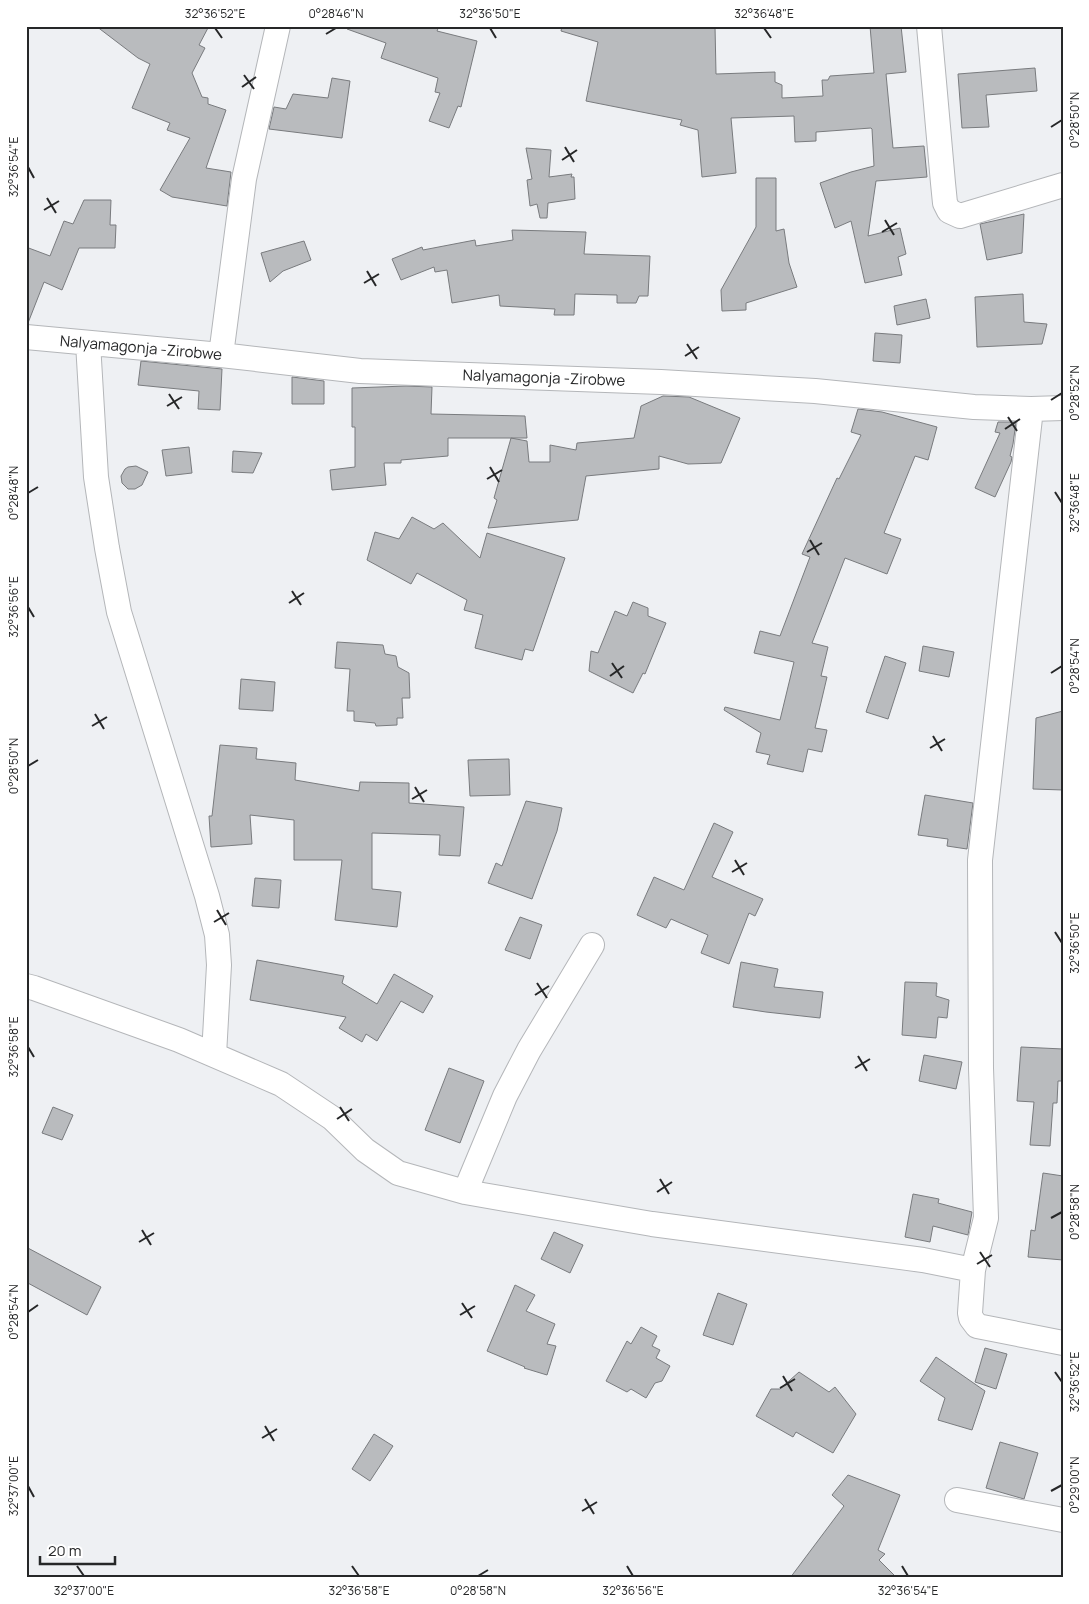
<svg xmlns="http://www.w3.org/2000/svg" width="1089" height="1604" font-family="Manrope,sans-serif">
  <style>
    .building { fill: #b9bbbe; stroke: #797b7e }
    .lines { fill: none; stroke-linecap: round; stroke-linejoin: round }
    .minor-casing { stroke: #b4b6b9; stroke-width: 26 }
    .minor { stroke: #fff; stroke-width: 24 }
    .ticks { fill: none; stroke: #262728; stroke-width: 2 }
    .labels { text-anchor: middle; stroke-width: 4.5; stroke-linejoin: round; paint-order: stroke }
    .street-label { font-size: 15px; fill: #262728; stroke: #fff }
    .neatline { fill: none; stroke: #262728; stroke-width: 2 }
    .ticks-label { font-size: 12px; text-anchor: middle; fill: #262728 }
  </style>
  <rect width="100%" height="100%" fill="#eef0f3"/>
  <path class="building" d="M96 26H209L199 45 205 48 192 73 202 97 208 98V104L226 110 206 168 231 172 227 206 172 197 160 190 190 138 167 130 170 123 132 108 150 64 138 58Z
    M348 26H439L437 31 477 41 461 107 458 106 449 128 429 121 440 93 435 92 438 78 381 58 386 43 347 29Z
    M562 26H715L716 74 775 72V82L782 85V98L823 96 822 80H828L830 76 874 73 870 26H901L906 72 886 74 893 148 924 146 927 177 876 181 868 236 900 228 906 254 898 257 902 275 865 283 851 221 835 228 820 183 851 172 874 166 872 129 871 128 816 132V141L795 142 794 116 731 118 736 173 702 177 698 130 680 125 682 120 586 101 598 42 561 31Z
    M1035 68 1037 91 986 95 989 127 962 128 958 74Z
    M332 78 350 81 342 138 269 129 274 107 286 109 293 94 328 98Z
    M526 148 551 150 549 177 572 174 571 177H574L575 199 548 203 547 218H540L537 204 530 206 527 180 532 179Z
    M756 178H776V231L784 229 789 263 797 287 746 303V310L722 311 721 290 756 227Z
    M84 200H111L110 225H116L115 248H79L62 290 44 282 28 323H26V247L50 256 64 221 73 224Z
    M1024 214 1022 253 987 260 980 224Z
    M512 230 586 232 584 254 650 256 648 296H639L636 303H617V295L575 294 574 315H554L555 309 500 306 499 295 452 303 447 270 435 272 434 267 401 280 392 259 422 247 423 250 475 240 476 246 513 240Z
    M304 241 311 260 283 271 270 282 261 253Z
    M1023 294 1024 322 1047 324 1042 344 977 347 975 297Z
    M926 299 930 318 897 325 894 306Z
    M875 333 902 335 900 363 873 361Z
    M141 361 222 369 220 410 198 409 199 391 138 385Z
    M292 377 324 381V404H292Z
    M406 386 432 387 431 414 525 416 527 438H448V456L401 460V463H384L386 485 332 490 330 470 355 467V427H352V388Z
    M663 396 689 397 740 418 721 463 688 464 659 456V469L586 476 578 520 488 528 497 500 494 498 511 438 527 441 529 462H550V445L576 450 577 443 634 438 641 406Z
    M858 409 882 412 937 427 928 460 915 456 884 533 901 539 887 574 845 558 812 643 828 647 821 676 827 677 815 728 827 730 822 752 808 749 803 772 767 764 770 755 756 752 761 733 724 710 725 707 780 720 794 662 754 653 760 631 780 636 810 557 802 554 837 478 839 479 861 435 851 432Z
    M998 422H1016L1013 444 1010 456 1012 457 1011 462 995 497 975 488 1000 433 995 432Z
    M189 447 192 473 166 476 162 450Z
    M233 451 262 453 253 473 232 472Z
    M136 466 148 472 142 485 135 489H128L122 483 121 476 125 469 128 467Z
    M412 517 434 529 443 523 480 558 487 533 565 558 533 651 525 649 522 660 475 648 483 615 464 610 467 600 417 573 411 584 367 560 375 532 399 539Z
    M633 602 648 608V616L666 623 645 674 643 673 633 693 589 671 591 651 598 653 615 611 627 616Z
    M337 642 383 645 385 654 396 656 398 667 409 673 410 698H402L403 718H397V725L376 726 375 723 354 721V711H347L350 669 335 668Z
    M923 646 954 652 949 677 919 671Z
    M885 656 906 663 888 719 866 712Z
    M241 679 275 682 273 711 239 709Z
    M1063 711V790L1033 789 1036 718Z
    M220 745 257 748 256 759 296 763 295 780 359 791 360 782 409 783V803L464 807 460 856 439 855 440 835 372 833V889L401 892 397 927 335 920 342 860H294V820L250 815 252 844 211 847 209 816H212Z
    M509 759 510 795 470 796 468 760Z
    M925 795 973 803 967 849 947 846 948 839 918 835Z
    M526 801 562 808 557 831 532 899 488 883 496 863 502 866Z
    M714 823 733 832 712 877 763 899 755 916 749 913 729 964 701 953 708 935 671 919 666 928 637 915 654 877 684 890Z
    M255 878 281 880 279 908 252 906Z
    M520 917 542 925 530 959 505 950Z
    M257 960 344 976 342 983 377 1004 394 974 433 996 423 1013 401 1001 377 1041 366 1034 362 1042 339 1028 346 1017 250 1000Z
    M741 962 778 969 774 987 823 992 820 1018 766 1012 733 1007Z
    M905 982 937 983 936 996 949 1000 947 1018 938 1017 936 1038 902 1035Z
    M1021 1047 1063 1049V1081H1058L1057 1103H1053L1050 1146 1030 1145 1034 1102 1017 1101Z
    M924 1055 962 1062 956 1089 919 1081Z
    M449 1068 484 1081 460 1143 425 1130Z
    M53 1107 73 1115 62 1140 42 1133Z
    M1043 1173 1063 1176V1260L1028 1257 1031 1230 1035 1231Z
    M913 1194 939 1199 938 1203 972 1212 968 1235 933 1226 930 1242 905 1237Z
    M554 1232 583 1245 570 1273 541 1259Z
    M26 1247 101 1287 87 1315 26 1282Z
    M515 1285 535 1295 526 1311 555 1324 547 1344 556 1346 547 1375 524 1368 525 1367 487 1351Z
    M718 1293 747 1304 733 1345 703 1335Z
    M641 1327 657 1336 652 1346 660 1350 656 1358 670 1366 662 1381 655 1383 646 1398 631 1389 627 1392 606 1381 627 1341 631 1344Z
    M985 1348 1007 1354 996 1389 975 1382Z
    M936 1357 985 1391 972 1430 938 1420 945 1398 920 1381Z
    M799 1372 829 1392 835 1387 856 1414 833 1453 796 1432 793 1437 756 1416 771 1389H780Z
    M374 1434 393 1446 370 1481 352 1469Z
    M1000 1442 1038 1453 1024 1499 986 1488Z
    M848 1475 900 1495 878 1550 885 1554 879 1560 897 1578H790L844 1506 832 1495Z"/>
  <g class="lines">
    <defs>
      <path id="minor" d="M929 26 943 183 945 203 949 211 960 216 1063 185
        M26 337 221 355 360 371 661 382 815 391 974 407 1031 409 1063 408
        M88 343 96 477 107 548 119 612 207 896 217 935 219 965 214 1055
        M221 355 244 179 278 26
        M1031 409 980 860 981 1068 986 1218 973 1270 970 1313 971 1318 977 1326 1063 1343
        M26 986 34 988 179 1040 281 1084 332 1118 365 1150 398 1173 465 1192 652 1224 923 1260 973 1270
        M465 1192 505 1096 529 1050 592 945
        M957 1500 1063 1520"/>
    </defs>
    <use href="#minor" class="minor-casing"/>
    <use href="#minor" class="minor"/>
  </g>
  <path class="ticks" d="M215 28 222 38M490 28 496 38M764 28 771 38M326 34 336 28M244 75 254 89M242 87 256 77M1051 127 1062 120M565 147 574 162M562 160 577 150M28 167 34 178M47 198 56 213M44 210 59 201M885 220 894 235M882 232 897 223M367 271 376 286M364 283 379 274M687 344 697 359M685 356 699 347M169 394 179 409M1051 400 1062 393M167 406 182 397M1008 417 1017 431M1005 429 1020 419M490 467 499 482M487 479 502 470M1055 492 1062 503M28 493 38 487M810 540 819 555M807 552 822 543M292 591 301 605M289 603 304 593M28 607 34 617M612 663 622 678M1051 673 1062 666M610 676 624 666M95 714 104 729M92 726 107 717M933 736 942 751M930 748 945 739M28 766 38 760M415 787 424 802M412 799 427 790M735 860 744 875M732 872 747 863M217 910 226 925M214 922 229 913M1055 932 1062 943M537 983 547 998M535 995 549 986M28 1047 34 1057M858 1056 867 1071M855 1068 870 1059M340 1107 349 1121M337 1119 352 1109M660 1179 669 1194M657 1192 672 1182M1051 1218 1062 1212M142 1230 151 1245M139 1242 154 1233M980 1252 990 1267M977 1264 992 1255M462 1303 472 1318M28 1312 38 1305M460 1315 475 1306M1055 1372 1062 1382M783 1376 792 1391M780 1388 795 1379M265 1426 274 1441M262 1438 277 1429M28 1486 34 1497M1051 1491 1062 1485M585 1499 594 1514M582 1511 597 1502M77 1566 84 1576M352 1566 359 1576M627 1566 633 1576M902 1566 908 1576M478 1576 488 1570"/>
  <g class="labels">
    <g class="street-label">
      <text transform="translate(141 348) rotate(5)" y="5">Nalyamagonja -Zirobwe</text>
      <text transform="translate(544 378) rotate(2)" y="5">Nalyamagonja -Zirobwe</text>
    </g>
  </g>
  <rect width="1089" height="1604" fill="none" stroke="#ffffff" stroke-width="55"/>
  <path d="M40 1556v8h75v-8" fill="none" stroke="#262728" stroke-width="2.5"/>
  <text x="48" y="1556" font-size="15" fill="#262728" stroke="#ffffff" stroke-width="4" paint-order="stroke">20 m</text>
  <rect x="28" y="28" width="1034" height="1548" class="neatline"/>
  <g class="ticks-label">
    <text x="215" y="18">32°36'52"E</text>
    <text x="336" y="18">0°28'46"N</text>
    <text x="490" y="18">32°36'50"E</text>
    <text x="764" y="18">32°36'48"E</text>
    <text transform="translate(1075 120) rotate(-90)" y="4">0°28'50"N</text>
    <text transform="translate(14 167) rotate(-90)" y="4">32°36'54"E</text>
    <text transform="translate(1075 393) rotate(-90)" y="4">0°28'52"N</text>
    <text transform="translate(14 493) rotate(-90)" y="4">0°28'48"N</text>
    <text transform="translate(1075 503) rotate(-90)" y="4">32°36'48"E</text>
    <text transform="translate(14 607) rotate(-90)" y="4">32°36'56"E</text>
    <text transform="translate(1075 666) rotate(-90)" y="4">0°28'54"N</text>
    <text transform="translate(14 766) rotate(-90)" y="4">0°28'50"N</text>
    <text transform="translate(1075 943) rotate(-90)" y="4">32°36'50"E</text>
    <text transform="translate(14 1047) rotate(-90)" y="4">32°36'58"E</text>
    <text transform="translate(1075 1212) rotate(-90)" y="4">0°28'58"N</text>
    <text transform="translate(14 1312) rotate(-90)" y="4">0°28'54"N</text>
    <text transform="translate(1075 1382) rotate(-90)" y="4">32°36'52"E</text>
    <text transform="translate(1075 1485) rotate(-90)" y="4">0°29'00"N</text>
    <text transform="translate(14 1486) rotate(-90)" y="4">32°37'00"E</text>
    <text x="84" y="1595">32°37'00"E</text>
    <text x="359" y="1595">32°36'58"E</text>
    <text x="478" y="1595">0°28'58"N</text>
    <text x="633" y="1595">32°36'56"E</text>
    <text x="908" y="1595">32°36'54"E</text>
  </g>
</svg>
